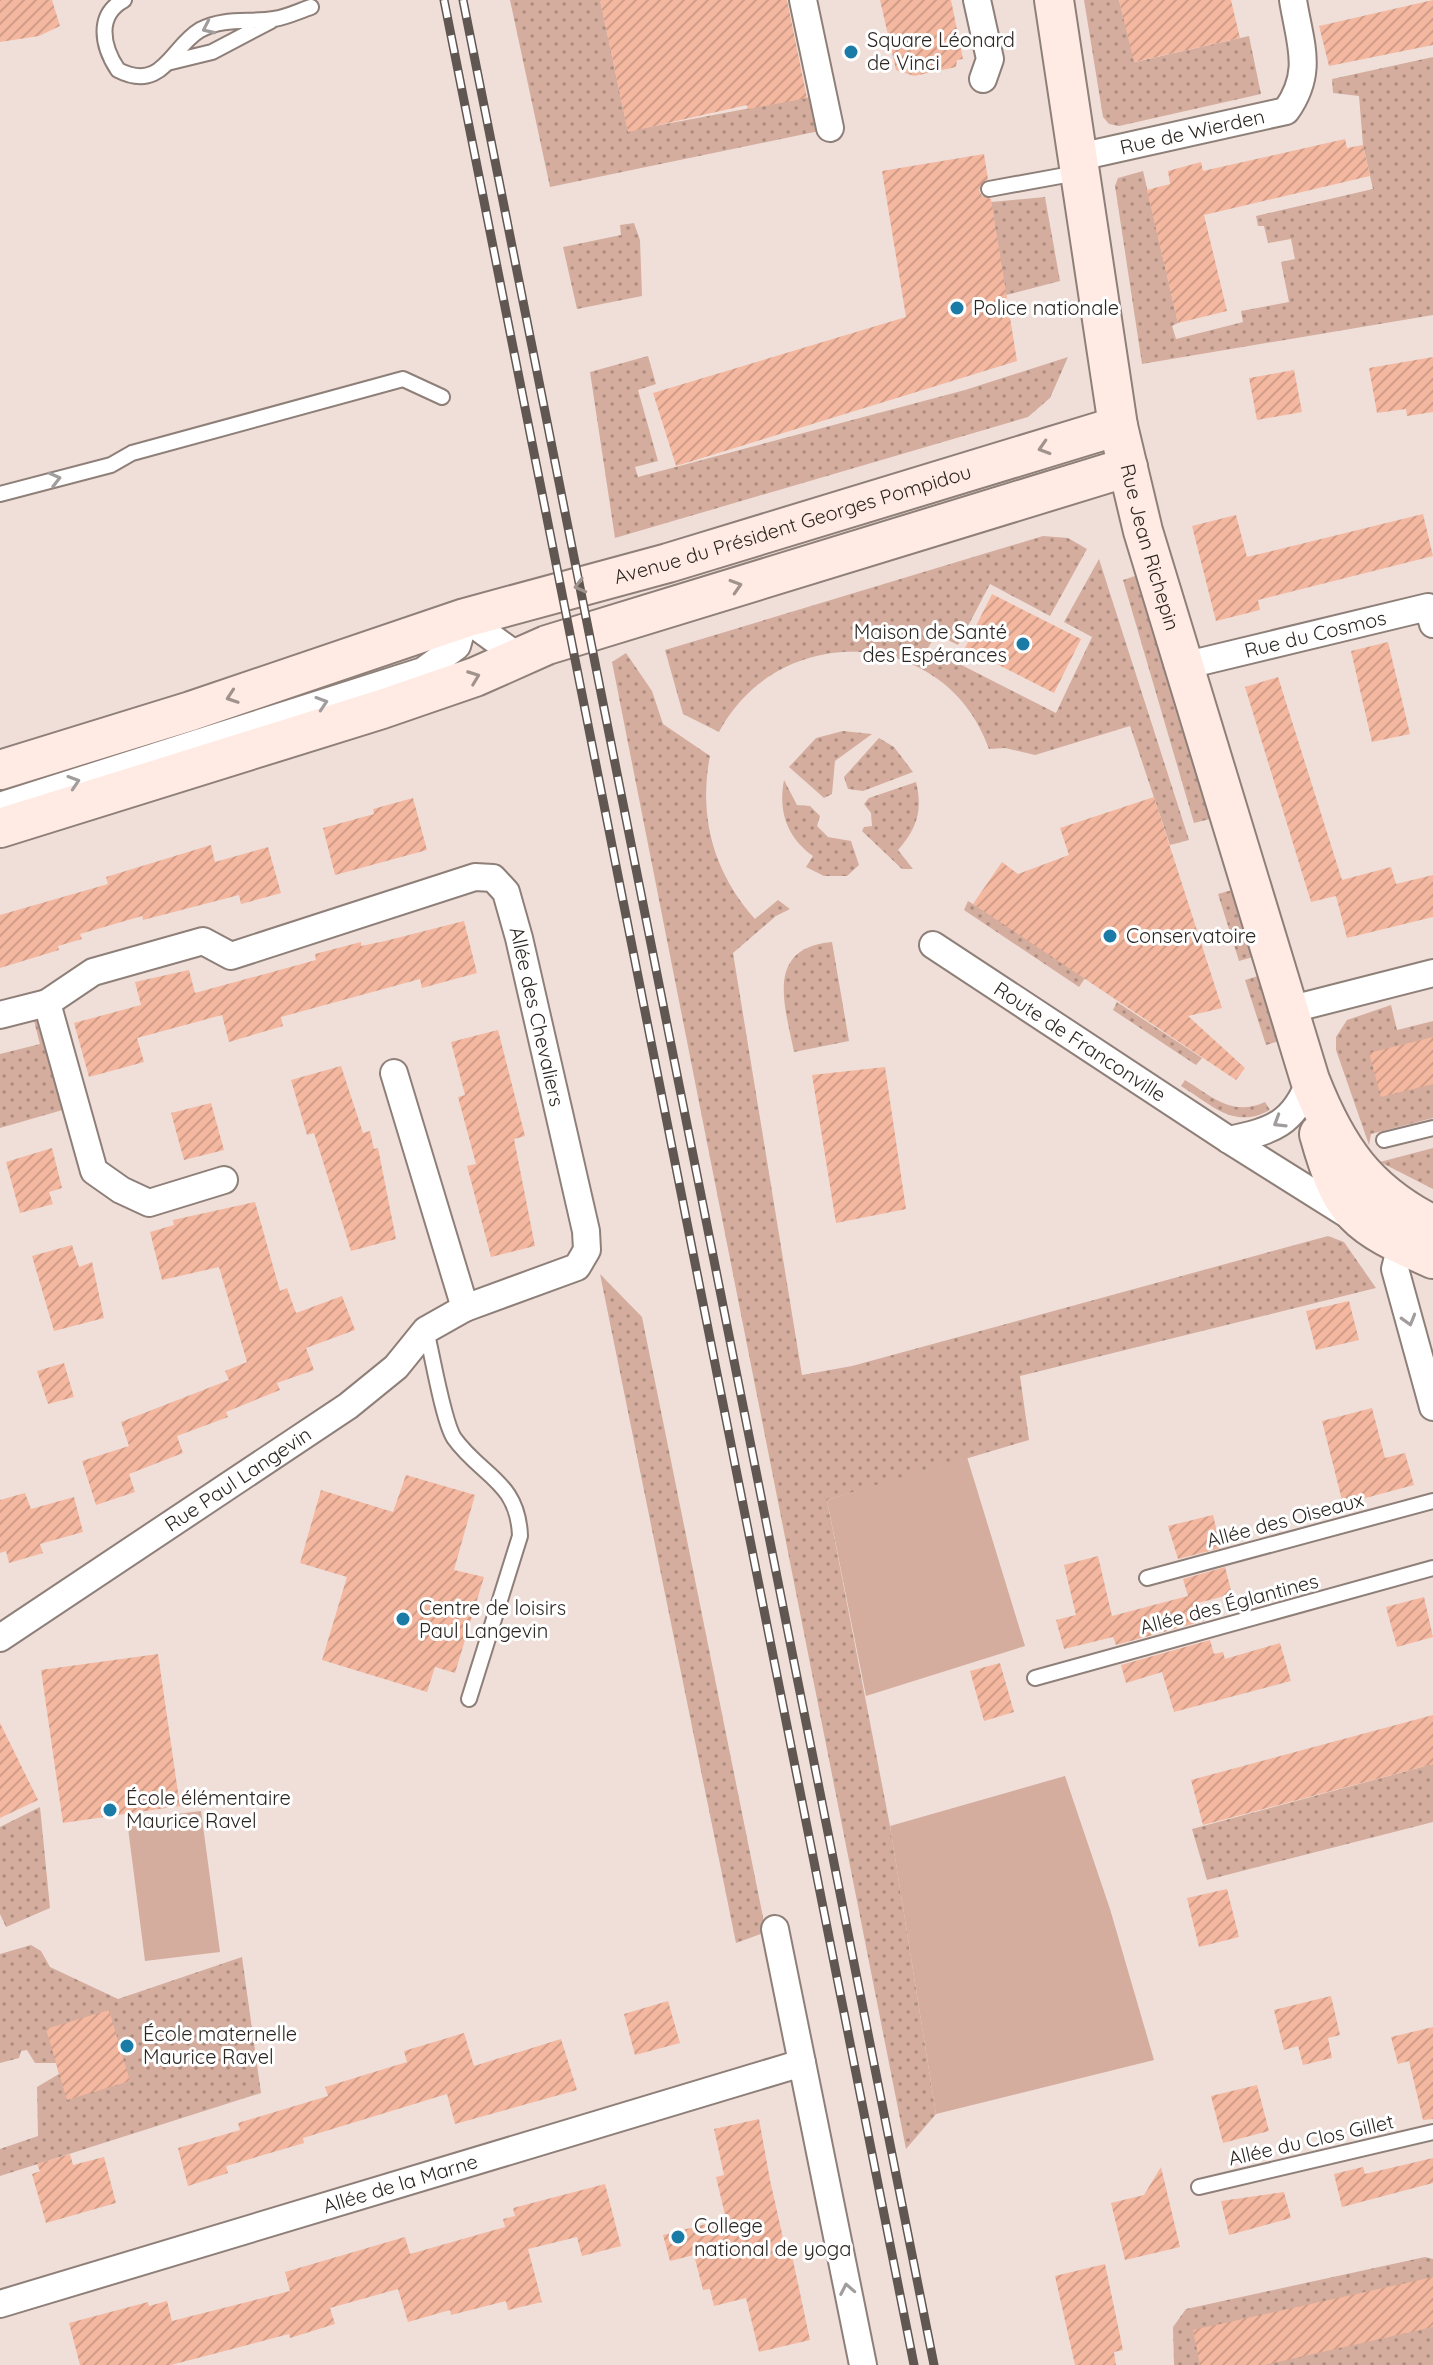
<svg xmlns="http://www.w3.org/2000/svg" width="1433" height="2365" font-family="Quicksand,sans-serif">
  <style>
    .grass { fill: url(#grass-dots) }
    .garden { fill: #d4ad9e }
    .building { fill: url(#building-hatch) }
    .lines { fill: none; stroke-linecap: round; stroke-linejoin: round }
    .lane-casing { stroke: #8e7f79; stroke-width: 18 }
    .street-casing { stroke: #8e7f79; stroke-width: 30 }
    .secondary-casing { stroke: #8e7f79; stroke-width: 42 }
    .lane { stroke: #fff; stroke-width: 14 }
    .street { stroke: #fff; stroke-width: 26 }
    .secondary { stroke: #ffebe3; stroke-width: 38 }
    .rail-casing { stroke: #605753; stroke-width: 9 }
    .rail { stroke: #fff; stroke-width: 6; stroke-dasharray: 18; stroke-linecap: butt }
    .oneway { stroke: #a09d9c }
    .oneway2 { stroke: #a0928d }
    .poi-dot { fill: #1b7ba7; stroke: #fff; stroke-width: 3 }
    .labels { text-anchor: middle; stroke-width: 6; stroke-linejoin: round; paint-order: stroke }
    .poi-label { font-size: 20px; fill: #2c2623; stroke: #fff; text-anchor: start }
    .street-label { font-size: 20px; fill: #2c2623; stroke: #fff }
  </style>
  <defs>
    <pattern id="grass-dots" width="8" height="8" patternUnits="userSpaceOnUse" patternTransform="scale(2)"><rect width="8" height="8" fill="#d4ad9e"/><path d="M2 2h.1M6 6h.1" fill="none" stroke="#ac8d80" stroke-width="1.8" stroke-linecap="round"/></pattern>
    <pattern id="building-hatch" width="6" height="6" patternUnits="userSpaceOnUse" patternTransform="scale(2)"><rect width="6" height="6" fill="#f4b79f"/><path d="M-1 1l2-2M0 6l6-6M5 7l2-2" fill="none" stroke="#d19d89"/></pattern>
  </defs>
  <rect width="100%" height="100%" fill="#f0dfd9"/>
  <path class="grass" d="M510 0H600L628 131 815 96 824 130 550 187Z
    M1084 0H1119L1135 62 1249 36 1261 94 1119 126 1109 124 1103 117Z
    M1433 57V315L1142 364 1115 186 1118 178 1143 171 1178 323 1172 326 1176 339 1243 322 1241 311 1289 302 1281 262 1295 259 1291 239 1268 243 1264 226H1258L1256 216 1373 189 1363 145 1359 96 1333 93 1332 79Z
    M1045 197 1060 281 1006 295 991 202Z
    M634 223 640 240 642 296 577 309 563 247 621 235 620 225Z
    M648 356 656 384 638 390 658 461 635 467 638 477 965 390 1068 357 1050 398 1028 417 615 538 590 372Z
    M1043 536 1068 538 1087 549 1050 616 990 584 958 645 936 634 928 648 1056 713 1092 637 1064 622 1099 559 1189 840 1170 845 1130 726 1035 755 1005 748 989 749C946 626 779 619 719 732L683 714 665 650Z
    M1135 576 1210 819 1194 823 1123 580Z
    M626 653 652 691 663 724 710 756C698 817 714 873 755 919L778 900 790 909 776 916 733 953 802 1375 852 1366 1328 1236 1344 1242 1376 1288 1020 1376 1029 1440 827 1500 890 1826 936 2114 906 2149 612 662Z
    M843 731 872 734 835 761 832 794 824 798 789 767 816 738Z
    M879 738 894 747 913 772 863 791 848 789 844 777Z
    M784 780 797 805 810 806 820 816 817 826 828 837 851 841 859 865 847 876H824L806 867 813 856C787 837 778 812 784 780Z
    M916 782C923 810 917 829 898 850L913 869H902L862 831 864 827 872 826 871 813 864 804 869 798Z
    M1232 890 1253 957 1239 961 1218 894Z
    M968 901 1088 974 1079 987 964 910Z
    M832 942 849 1041 794 1052C785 1006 764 948 832 942Z
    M1258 976 1279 1041 1266 1045 1245 980Z
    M1117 1002 1202 1058 1196 1065 1113 1010Z
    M1391 1005 1397 1030 1433 1021V1118L1371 1134 1369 1145 1336 1050V1037L1347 1020Z
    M41 1019 66 1109 0 1128V1054L40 1044 34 1021Z
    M1185 1080C1213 1097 1232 1117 1265 1102L1270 1110C1234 1130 1212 1105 1181 1086Z
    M1433 1148V1189L1380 1162Z
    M600 1274 642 1317 766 1932 736 1943Z
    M1433 1764V1822L1207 1880 1192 1829Z
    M40 1807 50 1908 6 1927 0 1914V1827Z
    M31 1945 41 1951 50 1967 118 1999 242 1957 261 2093 0 2176V2149L38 2136 37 2087 59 2074 56 2063H35L27 2050 21 2051 19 2058 0 2063V1954Z
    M1425 2257 1433 2259V2365H1174L1173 2327 1186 2309Z"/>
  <path class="garden" d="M967 1457 1025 1646 866 1696 827 1500Z
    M1065 1776 1110 1909 1154 2060 936 2114 890 1826Z
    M201 1811 220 1952 145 1961 127 1820Z"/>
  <path class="building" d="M0 0H52L60 26 39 36 0 42Z
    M600 0H787L807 98 748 109 747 105 628 132Z
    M880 0H951L963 59 957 60 956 67 914 76 896 70Z
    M1119 0H1231L1240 38 1134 62Z
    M1433 0V45L1329 66 1319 26Z
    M1345 139 1347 148 1363 145 1370 176 1204 215 1227 311 1178 323 1147 190 1170 184 1168 171 1201 162 1203 171Z
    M984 154 988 179 979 190 982 196 991 199 1017 361 676 466 653 393 906 317 882 171Z
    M1433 357V412L1407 416 1406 409 1377 413 1369 368Z
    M1294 370 1302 412 1257 420 1249 378Z
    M1423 514 1433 556 1258 600 1260 610 1216 621 1192 526 1236 515 1247 557Z
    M992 594 1081 639 1054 693 965 648Z
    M1388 642 1410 734 1372 742 1351 651Z
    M1278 677 1342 880 1391 867 1396 884 1433 875V917L1347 938 1336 896 1311 902 1245 687Z
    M1154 797 1222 1008 1188 1016 1245 1068 1236 1080 973 904 1002 862 1018 874 1069 855 1060 828Z
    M413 798 427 850 335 875 323 828 374 814 373 809Z
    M211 845 215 862 268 847 281 893 241 904 239 895 143 920 142 916 80 934 82 939 58 946 59 950 0 968V915L108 884 106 877Z
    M464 921 477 973 422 988 420 979 281 1017 283 1026 229 1042 222 1015 137 1038 144 1062 89 1077 74 1023 141 1005 135 982 189 970 195 993 316 960 315 954 361 942V946L385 941Z
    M498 1030 525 1136 514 1139 535 1246 491 1257 467 1166 476 1164 458 1097 465 1095 451 1042Z
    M1433 1037V1084L1381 1097 1369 1053Z
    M341 1066 363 1133 370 1131 374 1149 378 1148 396 1239 351 1251 314 1133 307 1135 291 1080Z
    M885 1067 906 1209 836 1223 812 1075Z
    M211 1103 224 1150 184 1160 171 1113Z
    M52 1148 62 1188 49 1192 53 1204 20 1213 6 1162Z
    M255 1202 280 1291 287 1288 296 1313 342 1296 355 1330 306 1348 314 1370 277 1383 280 1390 226 1412 228 1417 177 1436 183 1453 129 1474 135 1492 96 1505 82 1461 129 1446 121 1422 229 1380 225 1371 247 1362 219 1267 162 1280 150 1232 174 1225 173 1220Z
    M72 1245 79 1267 92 1262 104 1318 54 1331 32 1256Z
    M1349 1301 1359 1340 1316 1350 1306 1311Z
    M64 1363 74 1397 48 1404 37 1371Z
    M1372 1408 1385 1458 1405 1453 1414 1485 1343 1504 1322 1421Z
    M406 1475 475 1495 454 1570 484 1577 455 1673 435 1667 427 1692 322 1660 347 1577 300 1563 321 1490 393 1512Z
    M25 1493 31 1509 74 1497 83 1532 40 1544 43 1553 9 1563 6 1551 0 1553V1500Z
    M1213 1515 1221 1548 1178 1559 1168 1526Z
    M1098 1556 1112 1616 1188 1596 1183 1579 1225 1567 1232 1594 1198 1603 1204 1621 1116 1645 1113 1637 1064 1649 1056 1620 1076 1615 1064 1565Z
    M1424 1597 1433 1637 1397 1647 1386 1607Z
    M1210 1640 1214 1654 1223 1652 1225 1659 1280 1643 1291 1681 1174 1712 1162 1672 1126 1683 1121 1665Z
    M158 1654 180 1806 63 1823 41 1670Z
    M1000 1663 1014 1712 984 1721 970 1671Z
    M1433 1715V1764L1203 1825 1191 1780Z
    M0 1723 38 1800 0 1818Z
    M1227 1889 1239 1937 1199 1947 1187 1898Z
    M1331 1996 1340 2035 1328 2038 1332 2058 1303 2065 1298 2046 1284 2050 1274 2010Z
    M668 2001 680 2043 635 2055 624 2014Z
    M109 2010 130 2081 67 2100 46 2029Z
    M1433 2027V2119L1423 2120 1409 2061 1398 2064 1391 2037Z
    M464 2033 474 2066 561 2039 577 2090 455 2124 447 2094 303 2138 304 2143 226 2166 228 2173 188 2186 178 2148 240 2130 238 2123 328 2096 325 2087 407 2062 404 2051Z
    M1257 2085 1269 2131 1223 2143 1211 2096Z
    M759 2119 770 2180 785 2247 790 2246 810 2340 759 2352 746 2298 714 2306 710 2289 703 2290 694 2255 670 2261 663 2235 726 2219 716 2177 724 2175 714 2129Z
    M70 2154 73 2165 104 2157 116 2203 46 2223 32 2174 40 2171 37 2164Z
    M1433 2158V2183L1342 2207 1334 2174 1363 2167 1365 2174Z
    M1161 2167 1180 2247 1125 2260 1111 2203 1144 2195Z
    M605 2184 621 2246 582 2256 577 2237 528 2249 542 2302 508 2310 506 2301 451 2315 450 2310 408 2322 398 2289 330 2308 335 2324 290 2338 289 2334 171 2365H80L69 2323 148 2302 149 2306 167 2301 172 2321 290 2291 285 2272 405 2237 410 2254 505 2227 503 2219 515 2216 513 2208Z
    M1284 2192 1291 2218 1229 2235 1221 2201Z
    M1105 2264 1123 2350 1114 2352 1116 2365H1075L1055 2276Z
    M1433 2277V2327L1264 2365H1200L1193 2330Z"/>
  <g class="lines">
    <defs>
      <path id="lane" d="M124 0C96 15 102 46 118 70 163 93 171 47 200 30 224 17 249 23 274 19 287 17 299 11 311 7
        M171 62 212 52 271 21
        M989 189 1077 173
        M0 494 111 465 132 453 403 379 442 397
        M1384 1140 1433 1128
        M426 1330C432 1353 443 1421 454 1438 481 1476 518 1481 520 1536L469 1699
        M1147 1578 1433 1501
        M1035 1678 1433 1568
        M1199 2187 1433 2132"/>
      <g id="street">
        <path d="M803 0 830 128"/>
        <path d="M977 0 990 59 983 79"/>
        <path id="s1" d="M1079 157 1286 111C1314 72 1300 44 1293 0"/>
        <path id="s2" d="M1183 666 1428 607 1433 624"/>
        <path d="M0 806 423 671 457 646 465 618 520 658"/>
        <path id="s3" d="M933 945 1229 1140 1350 1216"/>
        <path d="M47 1003 94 1171 121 1190 149 1203 224 1180"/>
        <path d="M1288 1010 1433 973"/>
        <path id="s4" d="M0 1015 47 1003 93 972 203 941 231 956 475 877 493 878 506 892 519 938 586 1231 587 1250 577 1267 465 1308 394 1073"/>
        <path d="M1229 1140C1272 1131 1294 1124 1310 1080"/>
        <path d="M1410 1232 1401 1245 1395 1269 1433 1407"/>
        <path id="s5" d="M0 1638 348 1406 396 1367 426 1330 465 1308"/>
        <path d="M775 1929 863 2365"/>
        <path id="s6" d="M0 2304 802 2063"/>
      </g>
      <g id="secondary">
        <path id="s7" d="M1054 0 1118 426 1143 531 1310 1080C1337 1149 1366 1191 1433 1225"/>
        <path id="s8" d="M0 770 191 711 465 618 668 563 1118 426"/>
        <path d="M0 828 382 709 475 677 547 645 1128 467"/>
        <path d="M1319 1134C1342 1216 1356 1225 1433 1259"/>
      </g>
    </defs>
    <use href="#lane" class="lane-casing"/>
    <use href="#street" class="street-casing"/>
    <use href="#secondary" class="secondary-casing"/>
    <use href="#lane" class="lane"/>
    <use href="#street" class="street"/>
    <use href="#secondary" class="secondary"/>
    <defs>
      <path id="rail" d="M444 0 914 2365
        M463 0 934 2365"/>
    </defs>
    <use href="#rail" class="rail-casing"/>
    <use href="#rail" class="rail"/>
  </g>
  <defs><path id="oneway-chevron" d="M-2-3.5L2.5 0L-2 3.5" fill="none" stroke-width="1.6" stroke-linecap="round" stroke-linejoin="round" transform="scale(2)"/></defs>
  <g class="oneway">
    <use href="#oneway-chevron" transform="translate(208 28) rotate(155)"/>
    <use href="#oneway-chevron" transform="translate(55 479) rotate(-14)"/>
    <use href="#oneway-chevron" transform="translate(322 703) rotate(-18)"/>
    <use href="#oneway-chevron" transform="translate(74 782) rotate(-18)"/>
    <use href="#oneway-chevron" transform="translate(1279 1122) rotate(148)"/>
    <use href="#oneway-chevron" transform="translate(1409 1320) rotate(74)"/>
    <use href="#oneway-chevron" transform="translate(847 2289) rotate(-101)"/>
  </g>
  <g class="oneway2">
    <use href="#oneway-chevron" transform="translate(1044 448) rotate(163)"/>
    <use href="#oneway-chevron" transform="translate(580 586) rotate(165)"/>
    <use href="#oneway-chevron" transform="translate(736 586) rotate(-17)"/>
    <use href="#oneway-chevron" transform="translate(474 677) rotate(-21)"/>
    <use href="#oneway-chevron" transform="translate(232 697) rotate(161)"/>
  </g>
  <g class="poi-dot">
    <circle cx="851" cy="52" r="8"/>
    <circle cx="957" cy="308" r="8"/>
    <circle cx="1023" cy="644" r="8"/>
    <circle cx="1110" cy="936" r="8"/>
    <circle cx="403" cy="1619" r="8"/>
    <circle cx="110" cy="1810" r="8"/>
    <circle cx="127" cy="2046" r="8"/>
    <circle cx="678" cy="2237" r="8"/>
  </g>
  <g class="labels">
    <g class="poi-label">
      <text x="867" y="47">Square Léonard<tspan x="867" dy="23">de Vinci</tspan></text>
      <text x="973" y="315">Police nationale</text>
      <text x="1007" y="639" text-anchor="end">Maison de Santé<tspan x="1007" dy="23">des Espérances</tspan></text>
      <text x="1126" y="943">Conservatoire</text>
      <text x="419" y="1615">Centre de loisirs<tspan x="419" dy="23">Paul Langevin</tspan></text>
      <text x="126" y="1805">École élémentaire<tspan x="126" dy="23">Maurice Ravel</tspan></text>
      <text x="143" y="2041">École maternelle<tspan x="143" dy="23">Maurice Ravel</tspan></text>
      <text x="694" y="2233">College<tspan x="694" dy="23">national de yoga</tspan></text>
    </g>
    <g class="street-label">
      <text dy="7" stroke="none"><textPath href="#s1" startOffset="116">Rue de Wierden</textPath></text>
      <text dy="7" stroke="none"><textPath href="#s8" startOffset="830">Avenue du Président Georges Pompidou</textPath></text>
      <text dy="7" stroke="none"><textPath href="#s7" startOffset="556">Rue Jean Richepin</textPath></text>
      <text dy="7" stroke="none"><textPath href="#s2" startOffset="136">Rue du Cosmos</textPath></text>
      <text dy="7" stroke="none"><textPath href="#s4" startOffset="672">Allée des Chevaliers</textPath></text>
      <text dy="7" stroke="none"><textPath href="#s3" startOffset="176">Route de Franconville</textPath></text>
      <text dy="7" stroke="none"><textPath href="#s5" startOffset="286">Rue Paul Langevin</textPath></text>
      <text transform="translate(1285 1520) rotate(-15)" y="7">Allée des Oiseaux</text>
      <text transform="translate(1229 1604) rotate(-15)" y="7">Allée des Églantines</text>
      <text transform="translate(1311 2140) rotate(-13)" y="7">Allée du Clos Gillet</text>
      <text dy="7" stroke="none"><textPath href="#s6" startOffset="418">Allée de la Marne</textPath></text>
    </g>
  </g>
</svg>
